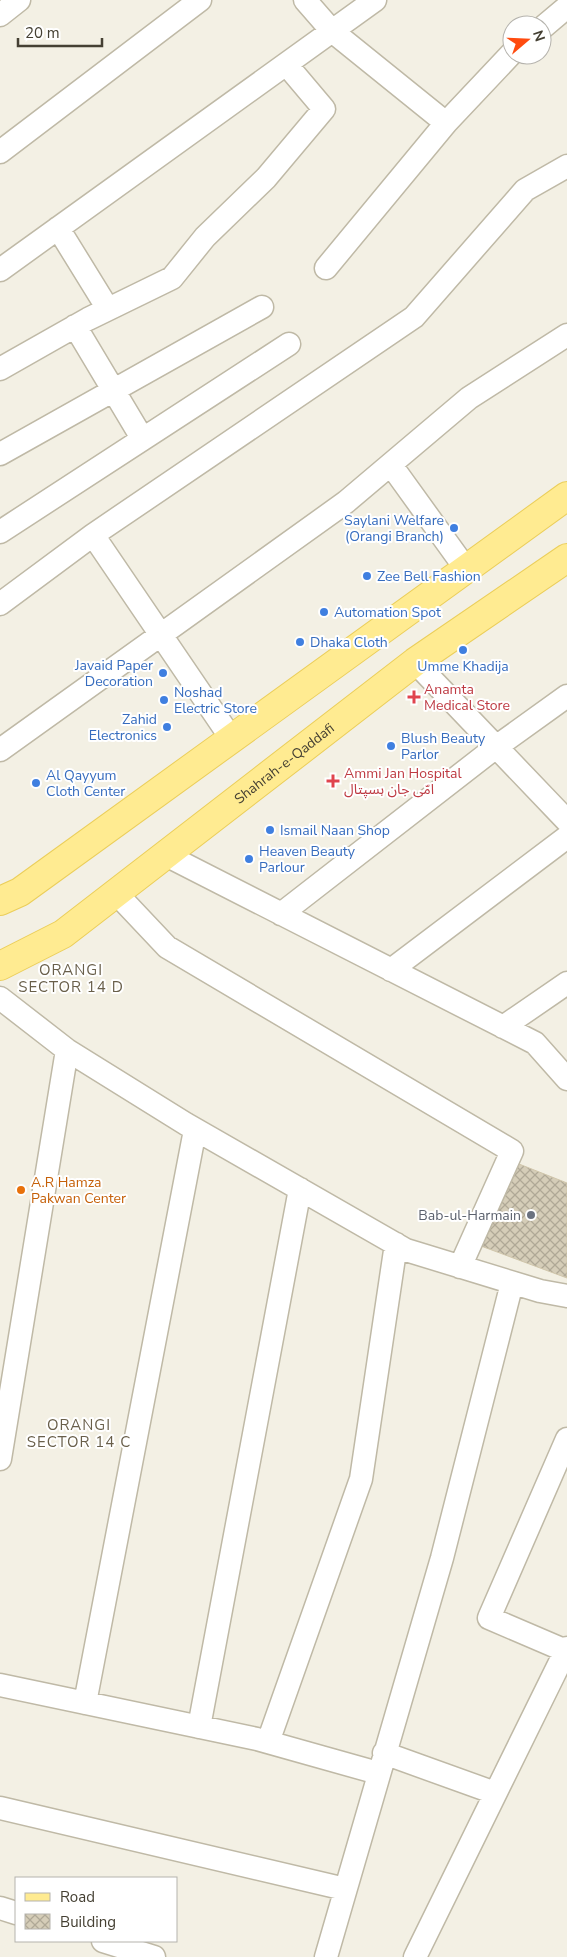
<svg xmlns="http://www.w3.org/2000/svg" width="567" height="1957" font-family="'Nunito Sans','Noto Sans Arabic',sans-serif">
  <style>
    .building { fill: url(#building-cross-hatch); stroke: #d0c6ab }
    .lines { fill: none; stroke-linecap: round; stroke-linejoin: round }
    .street-casing { stroke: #bfb9a6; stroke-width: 25 }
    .primary-casing { stroke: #ebce5a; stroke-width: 30 }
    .street { stroke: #fff; stroke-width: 22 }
    .primary { stroke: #ffeb91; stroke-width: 28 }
    .shop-dot { fill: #3f7fe0; stroke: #fff; stroke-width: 2 }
    .health-dot { fill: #e0444e; stroke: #fff; stroke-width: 2 }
    .food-dot { fill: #e8710a; stroke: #fff; stroke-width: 2 }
    .worship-dot { fill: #6b7280; stroke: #fff; stroke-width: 2 }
    .labels { text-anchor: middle; stroke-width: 4; stroke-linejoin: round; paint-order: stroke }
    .shop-label { font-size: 14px; fill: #366cbe; stroke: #fff; text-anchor: start }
    .health-label { font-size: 14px; fill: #be3a42; stroke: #fff; text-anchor: start }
    .street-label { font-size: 14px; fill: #454033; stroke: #fff }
    .food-label { font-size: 14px; fill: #c56008; stroke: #fff; text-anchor: start }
    .worship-label { font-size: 14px; fill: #5b616d; stroke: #fff; text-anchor: end }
    .neighbourhood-label { font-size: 15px; letter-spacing: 1px; fill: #695f4a; stroke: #fff }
  </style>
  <defs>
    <pattern id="building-cross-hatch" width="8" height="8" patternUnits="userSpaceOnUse" patternTransform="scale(1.25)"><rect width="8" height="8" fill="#d5cdb8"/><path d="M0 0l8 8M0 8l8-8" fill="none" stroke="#afa896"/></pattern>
  </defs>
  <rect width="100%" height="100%" fill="#f3f0e4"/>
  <path class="building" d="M519 1164 567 1183V1278L481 1246Z"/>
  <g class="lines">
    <defs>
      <path id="street" d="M305 0 332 31 446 123
        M0 15 19 0
        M542 28 567 7
        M0 152 200 0
        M58 228 108 309
        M326 268 446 123 512 53
        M0 270 375 0
        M75 326 142 438
        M0 369 88 319 172 278 205 237 266 178 324 109 286 64
        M0 454 262 307
        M391 465 466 569
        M0 532 289 344
        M93 535 231 738
        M0 604 93 535 414 317 525 190 567 166
        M415 662 567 821
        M0 750 346 502 469 398 567 335
        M166 855 535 1043 567 1079
        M116 893 167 947 512 1151 460 1267
        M281 914 496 747 567 696
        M391 970 567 837
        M0 998 67 1050 186 1124 406 1250 540 1291 567 1296
        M503 1027 567 983
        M0 1459 67 1050
        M566 1651 489 1618 567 1439
        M0 1685 257 1739 378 1773
        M85 1703 195 1130
        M199 1727 300 1189
        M268 1742 361 1479 396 1244
        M384 1753 495 1793
        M0 1808 345 1889
        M0 1908 16 1913
        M103 1941 154 1957
        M326 1957 442 1558 512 1283
        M415 1957 567 1648"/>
      <g id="primary">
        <path d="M0 901 20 892 567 496"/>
        <path id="s1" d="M0 966 63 934 415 662 567 558"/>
      </g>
    </defs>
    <use href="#street" class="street-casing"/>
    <use href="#primary" class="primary-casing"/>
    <use href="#street" class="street"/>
    <use href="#primary" class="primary"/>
  </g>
  <g class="shop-dot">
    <circle cx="454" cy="528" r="5"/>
    <circle cx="367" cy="576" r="5"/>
    <circle cx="324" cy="612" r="5"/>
    <circle cx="300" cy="642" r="5"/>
    <circle cx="463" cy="650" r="5"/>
    <circle cx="163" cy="673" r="5"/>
    <circle cx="164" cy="700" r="5"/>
    <circle cx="167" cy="727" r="5"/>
    <circle cx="391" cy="746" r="5"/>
    <circle cx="36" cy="783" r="5"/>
    <circle cx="270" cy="830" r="5"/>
    <circle cx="249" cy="859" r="5"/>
  </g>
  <g class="health-dot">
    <path d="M411.5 689.5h5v5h5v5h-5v5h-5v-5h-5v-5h5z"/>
    <path d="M330.5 773.5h5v5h5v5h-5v5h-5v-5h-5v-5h5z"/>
  </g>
  <circle class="food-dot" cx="21" cy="1190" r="5"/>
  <circle class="worship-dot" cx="531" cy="1215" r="5"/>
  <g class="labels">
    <g class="shop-label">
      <text x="444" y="525" text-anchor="end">Saylani Welfare<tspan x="444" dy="16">(Orangi Branch)</tspan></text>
      <text x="377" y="581">Zee Bell Fashion</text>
      <text x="334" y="617">Automation Spot</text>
      <text x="310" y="647">Dhaka Cloth</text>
      <text x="153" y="670" text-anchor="end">Javaid Paper<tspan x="153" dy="16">Decoration</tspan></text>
      <text x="463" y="671" text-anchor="middle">Umme Khadija</text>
      <text x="174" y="697">Noshad<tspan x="174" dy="16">Electric Store</tspan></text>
      <text x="157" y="724" text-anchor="end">Zahid<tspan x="157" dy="16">Electronics</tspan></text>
      <text x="401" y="743">Blush Beauty<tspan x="401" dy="16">Parlor</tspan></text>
      <text x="46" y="780">Al Qayyum<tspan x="46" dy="16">Cloth Center</tspan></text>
      <text x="280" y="835">Ismail Naan Shop</text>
      <text x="259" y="856">Heaven Beauty<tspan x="259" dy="16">Parlour</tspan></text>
    </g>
    <g class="health-label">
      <text x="424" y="694">Anamta<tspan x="424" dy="16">Medical Store</tspan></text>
      <text x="344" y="778">Ammi Jan Hospital<tspan x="344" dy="16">امّی جان ہسپتال</tspan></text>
    </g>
    <g class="street-label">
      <text dy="5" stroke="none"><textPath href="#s1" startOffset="350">Shahrah-e-Qaddafi</textPath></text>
    </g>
    <g class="food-label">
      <text x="31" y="1187">A.R Hamza<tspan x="31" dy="16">Pakwan Center</tspan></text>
    </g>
    <g class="worship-label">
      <text x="521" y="1220">Bab-ul-Harmain</text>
    </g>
    <g class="neighbourhood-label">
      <text x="71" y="975">ORANGI<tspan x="71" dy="17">SECTOR 14 D</tspan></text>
      <text x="79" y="1430">ORANGI<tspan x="79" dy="17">SECTOR 14 C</tspan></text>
    </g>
  </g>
  <rect x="15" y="1877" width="162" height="65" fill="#ffffff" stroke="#b5b3ad"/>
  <rect x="25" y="1893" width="25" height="8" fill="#ffeb91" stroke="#b5b3ad"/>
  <text x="60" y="1902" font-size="15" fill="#454033">Road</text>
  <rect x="25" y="1914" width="25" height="15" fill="url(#building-cross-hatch)" stroke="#b5b3ad"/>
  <text x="60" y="1927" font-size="15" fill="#454033">Building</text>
  <g transform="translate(527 40) rotate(71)"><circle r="24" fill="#ffffff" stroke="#b5b3ad"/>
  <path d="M0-4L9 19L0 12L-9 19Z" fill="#ff4b0f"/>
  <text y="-8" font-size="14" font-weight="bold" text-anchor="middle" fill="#454033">N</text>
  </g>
  <path d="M18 38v8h84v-8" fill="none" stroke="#454033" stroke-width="2.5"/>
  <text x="25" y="38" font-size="15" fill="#454033" stroke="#ffffff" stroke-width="4" paint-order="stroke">20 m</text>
</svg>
